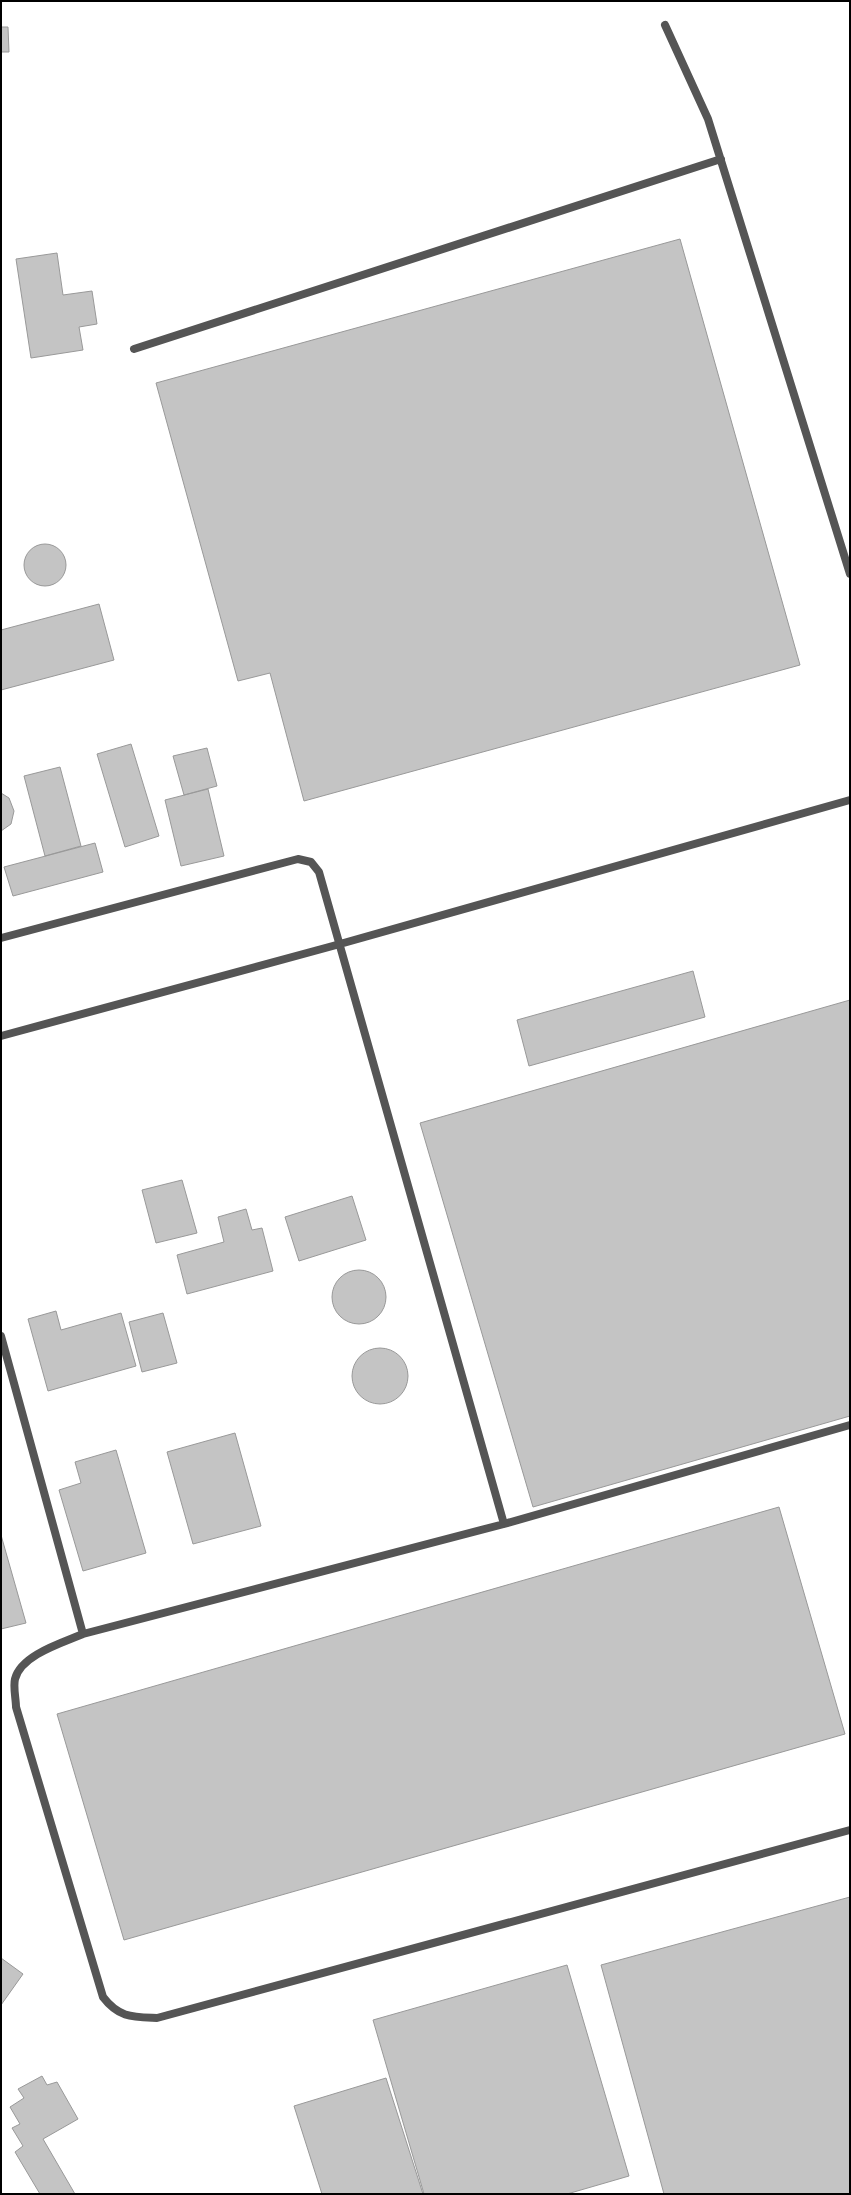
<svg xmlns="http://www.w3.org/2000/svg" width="851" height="2195" font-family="Quicksand,sans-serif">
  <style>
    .building { fill: #c4c4c4; stroke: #999 }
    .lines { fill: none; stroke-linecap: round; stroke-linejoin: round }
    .service { stroke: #555; stroke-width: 8 }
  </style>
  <rect width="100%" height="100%" fill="#fff"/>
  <path class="building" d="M1 27H8L9 52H1Z
    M680 239 800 665 304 801 270 673 238 681 156 383Z
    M57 253 63 295 92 291 97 324 79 327 83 350 31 358 16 259Z
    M24 565a21 21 0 1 1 42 0a21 21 0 1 1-42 0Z
    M99 604 114 660 1 690V630Z
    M131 744 159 836 125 847 97 754Z
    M207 748 217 786 184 795 173 756Z
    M60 767 81 846 45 856 24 776Z
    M208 789 224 856 181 866 165 800Z
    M1 793 9 798 14 811 11 824 1 831Z
    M95 843 103 872 13 896 4 867Z
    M693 971 705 1017 529 1066 517 1020Z
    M850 1000V1416L533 1507 420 1123Z
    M182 1180 197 1233 156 1243 142 1190Z
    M352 1196 366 1240 299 1261 285 1217Z
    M246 1209 252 1230 262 1228 273 1271 187 1294 177 1255 224 1242 218 1217Z
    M332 1297a27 27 0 1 1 54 0a27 27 0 1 1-54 0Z
    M56 1311 61 1330 121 1313 136 1366 48 1391 28 1319Z
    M163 1313 177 1363 142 1372 129 1322Z
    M352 1376a28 28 0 1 1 56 0a28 28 0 1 1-56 0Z
    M235 1433 261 1526 193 1544 167 1452Z
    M116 1450 146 1553 83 1571 59 1490 81 1483 75 1462Z
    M779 1507 845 1734 124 1940 57 1714Z
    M1 1535 26 1623 1 1629Z
    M850 1897V2194H664L601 1965Z
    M1 1958 23 1974 1 2005Z
    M567 1965 629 2176 567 2194H424L373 2020Z
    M42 2076 47 2085 57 2082 78 2119 43 2139 75 2194H40L15 2152 23 2146 12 2128 20 2124 10 2107 24 2098 18 2089Z
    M386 2078 423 2194H322L294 2106Z"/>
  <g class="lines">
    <path class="service" d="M665 25 708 119 850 574
      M134 349 721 159
      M1 938 298 859 311 862 319 872 504 1524
      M1 1036 340 944 850 800
      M1 1336 83 1634
      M850 1425 504 1524 83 1634C62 1643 21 1655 15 1679 13 1687 16 1699 16 1707L103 1997C119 2018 133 2017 157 2018L850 1830"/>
  </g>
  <rect width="851" height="2195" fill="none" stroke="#000000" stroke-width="4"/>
</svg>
